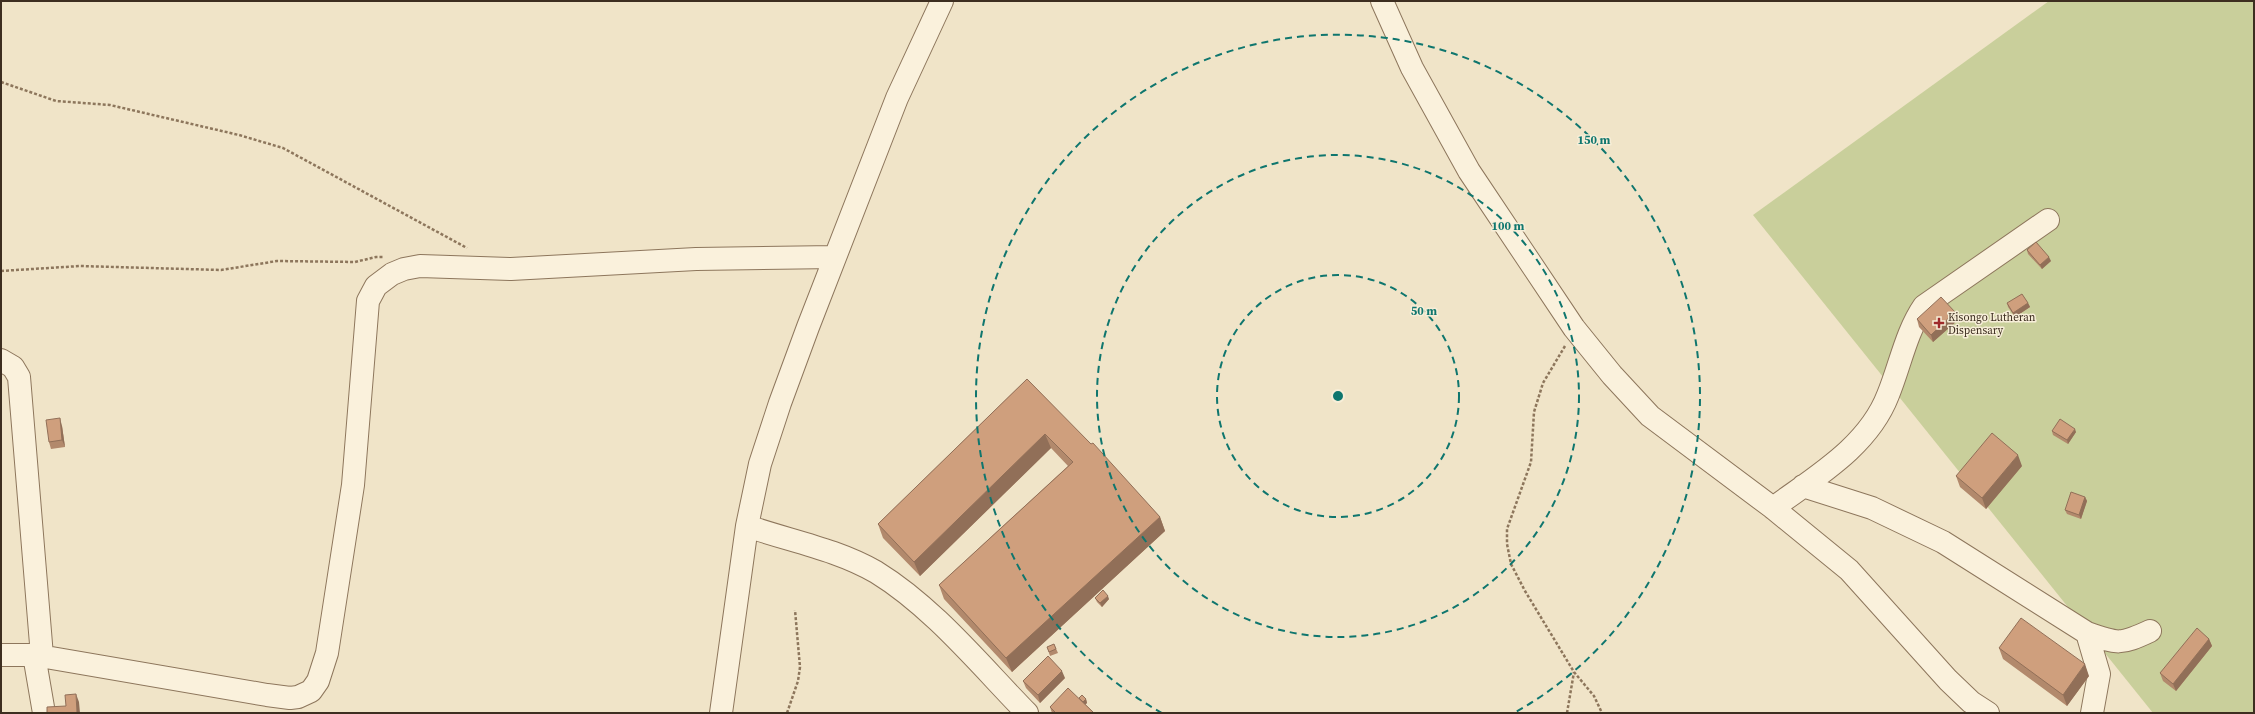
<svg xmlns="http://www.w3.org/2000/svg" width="2255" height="714" font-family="'Source Serif 4',serif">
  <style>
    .green { fill: #c9cf9b }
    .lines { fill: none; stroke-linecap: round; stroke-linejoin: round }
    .minor-casing { stroke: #8d765c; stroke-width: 24 }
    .path { stroke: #8d765c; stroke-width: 2.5; stroke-dasharray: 3 2; stroke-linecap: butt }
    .minor { stroke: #faf1dc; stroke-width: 22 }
    .wall { fill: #b2896c }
    .shaded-wall { fill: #916f58 }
    .building { fill: #cf9f7d; stroke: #916f58 }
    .ring { fill: none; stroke: #0f766e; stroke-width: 2; stroke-dasharray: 7 5 }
    .poi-dot { fill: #9e2a2b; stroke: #f7eed8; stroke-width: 1.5 }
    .labels { text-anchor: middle; stroke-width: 3; stroke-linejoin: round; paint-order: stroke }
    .poi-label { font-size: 11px; fill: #3d2e20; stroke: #f7eed8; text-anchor: start }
    .centre { fill: #0f766e; stroke: #f7eed8; stroke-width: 2 }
    .ring-label { font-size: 12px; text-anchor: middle; font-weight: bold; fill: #0f766e; stroke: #f7eed8; stroke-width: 3; stroke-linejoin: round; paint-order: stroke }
  </style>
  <rect width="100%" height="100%" fill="#f0e4c8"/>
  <path class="green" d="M2049 1H2254V713H2153L1753 215Z"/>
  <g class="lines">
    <defs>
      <path id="minor" d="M1382 1 1412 68 1469 171 1574 328 1612 375 1650 416 1773 508 1849 570 1948 680 1971 702 1988 713
        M1 360 13 367 19 377 42 656
        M1803 486 1872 508 1943 542 2087 633C2118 644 2120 645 2150 631
        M1773 508C1815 477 1868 447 1888 395 1900 366 1906 332 1924 306L2048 220
        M747 526C790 541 836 549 876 572 933 607 980 665 1027 713
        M2087 633 2099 674 2092 713
        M1 655H34L267 695 290 698 298 697 311 691 318 681 327 653 353 485 368 301 376 286 392 274 404 269 420 266 511 269 696 259 835 257
        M34 655 44 713
        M721 713 747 526 760 464 780 403 808 327 897 98 942 1"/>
    </defs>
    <use href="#minor" class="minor-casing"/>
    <path class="path" d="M1 82 56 101 110 105 239 135 283 148 467 248
      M1 271 80 266 221 270 277 261 355 262 376 257H384
      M1565 346 1543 383 1534 412 1531 462 1507 529V544L1511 564 1525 591 1574 672 1594 696 1602 713
      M787 713 798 681 800 667 795 610
      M1567 713 1574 672"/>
    <use href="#minor" class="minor"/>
  </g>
  <path class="wall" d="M2027 250 2051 261 2042 269 2028 254Z
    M2007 303H2028L2030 307 2015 317 2008 307Z
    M1917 319 1958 320 1933 342 1919 327Z
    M1027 379 1160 517 1165 531 1012 672 944 599 939 585 1068 466 1051 448 920 576 883 538 878 524Z
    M62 426 65 447 51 449 49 442Z
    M2052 431 2076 432 2068 444 2053 435Z
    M2022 466 1986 509 1960 487 1956 476Z
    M2085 497 2087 501 2081 519 2067 514 2065 510Z
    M1095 598 1109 599 1102 607 1097 602Z
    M2209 639 2212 646 2176 691 2163 681 2160 673Z
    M1054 644 1058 653 1050 656 1047 647Z
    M1999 648 2089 676 2067 706 2003 659Z
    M1065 678 1040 703 1026 688 1023 681Z
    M1086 699 1087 703 1085 704 1094 713H1052L1050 707Z"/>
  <path class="shaded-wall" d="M2049 257 2051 261 2042 269 2040 265Z
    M2028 303 2030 307 2015 317 2013 313Z
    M1955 312 1958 320 1933 342 1931 335Z
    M60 418 62 426 65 447 62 440Z
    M2075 429 2076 432 2068 444 2067 440Z
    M1045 434 1051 448 920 576 914 562Z
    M2018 455 2022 466 1986 509 1982 498Z
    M2085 497 2087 501 2081 519 2079 515Z
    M1160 517 1165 531 1012 672 1006 658Z
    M1108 596 1109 599 1102 607 1100 603Z
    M2209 639 2212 646 2176 691 2173 684Z
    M2085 664 2089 676 2067 706 2063 695Z
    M1062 671 1065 678 1040 703 1038 695Z
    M76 694 79 702 80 713H77Z
    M1086 699 1087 703 1083 707 1081 703Z"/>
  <path class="building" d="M2036 242 2049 257 2040 265 2027 250Z
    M2022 294 2028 303 2013 313 2007 303Z
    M1941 297 1955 312 1931 335 1917 319Z
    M1027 379 1091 444 1093 443 1160 517 1006 658 939 585 1073 462 1045 434 914 562 878 524Z
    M60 418 62 440 49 442 46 420Z
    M2060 419 2075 429 2067 440 2052 431Z
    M1992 433 2018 455 1982 498 1956 476Z
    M2071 492 2085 497 2079 515 2065 510Z
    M1103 590 1108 596 1100 603 1095 598Z
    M2021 618 2085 664 2063 695 1999 648Z
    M2197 628 2209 639 2173 684 2160 673Z
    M1054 644 1056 649 1049 652 1047 647Z
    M1048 656 1062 671 1038 695 1023 681Z
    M1068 688 1094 713H1056L1050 707Z
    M76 694 77 713H47V707L66 706 65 695Z
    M1082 695 1086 699 1083 702 1079 698Z"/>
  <g class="ring">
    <circle cx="1338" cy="396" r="121"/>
    <circle cx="1338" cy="396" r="241"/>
    <path d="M1162 713A362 362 0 1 1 1514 713"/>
  </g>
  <path class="poi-dot" d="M1937 317h4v4h4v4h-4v4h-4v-4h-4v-4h4z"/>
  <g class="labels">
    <g class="poi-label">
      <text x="1948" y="321">Kisongo Lutheran<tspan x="1948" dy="13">Dispensary</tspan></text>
    </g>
  </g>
  <circle cx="1338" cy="396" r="6" class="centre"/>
  <g class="ring-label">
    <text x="1594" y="144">150 m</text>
    <text x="1508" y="230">100 m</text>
    <text x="1424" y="315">50 m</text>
  </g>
  <rect width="2255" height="714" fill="none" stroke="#3d2e20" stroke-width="4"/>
</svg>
